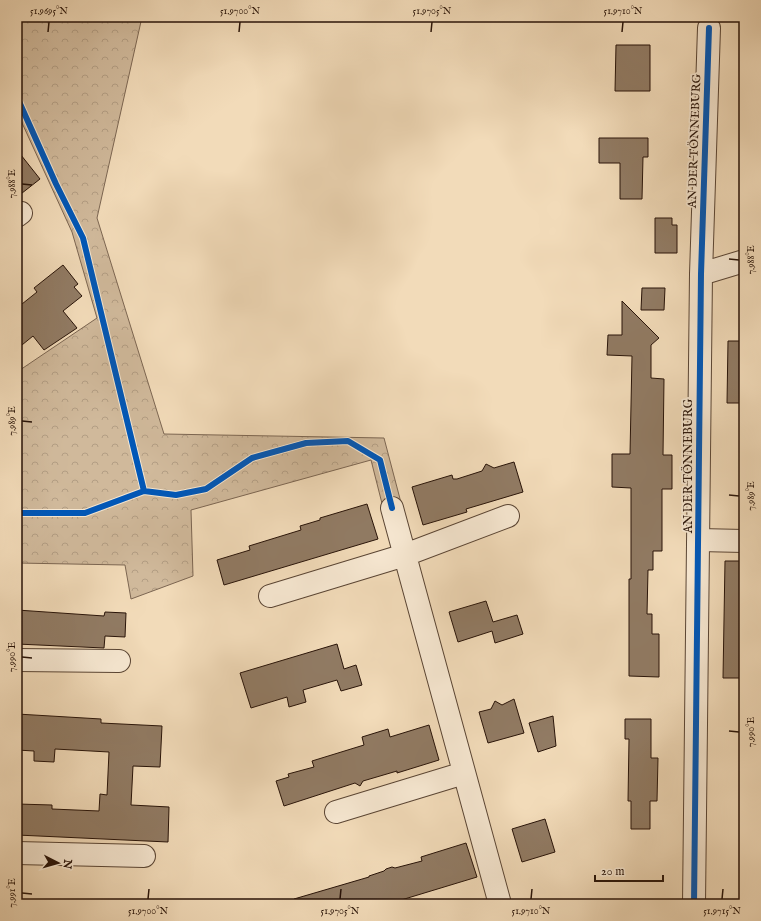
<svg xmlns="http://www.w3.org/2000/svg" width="761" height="921" font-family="'IM FELL English',serif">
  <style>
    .park { fill: url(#park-crowns); stroke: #7c6652 }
    .building { fill: #917b64; stroke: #281308 }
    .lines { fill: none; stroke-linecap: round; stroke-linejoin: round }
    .minor-casing { stroke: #5a4534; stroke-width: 24 }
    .minor { stroke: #f7e8d2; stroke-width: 22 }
    .cycleway-casing { stroke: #f7e8d2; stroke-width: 8 }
    .cycleway { stroke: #0057b8; stroke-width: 6 }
    .ticks { fill: none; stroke: #281308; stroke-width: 1.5 }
    .labels { text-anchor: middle; stroke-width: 3.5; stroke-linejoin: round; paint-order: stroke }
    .street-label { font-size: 12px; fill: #281308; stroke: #f7e8d2 }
    .neatline { fill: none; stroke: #281308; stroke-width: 1.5 }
    .ticks-label { font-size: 10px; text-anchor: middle; fill: #281308 }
  </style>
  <defs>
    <pattern id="park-crowns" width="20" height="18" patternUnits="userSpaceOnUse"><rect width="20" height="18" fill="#d0b99b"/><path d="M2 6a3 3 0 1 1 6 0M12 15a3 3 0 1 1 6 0" fill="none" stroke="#b39e84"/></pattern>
  </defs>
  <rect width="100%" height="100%" fill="#f2dbb9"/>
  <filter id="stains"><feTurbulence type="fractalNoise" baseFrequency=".005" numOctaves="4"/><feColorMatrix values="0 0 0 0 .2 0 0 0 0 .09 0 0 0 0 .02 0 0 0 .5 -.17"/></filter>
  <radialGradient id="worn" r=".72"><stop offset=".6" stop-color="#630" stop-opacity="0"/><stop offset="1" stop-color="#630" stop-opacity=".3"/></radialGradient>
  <path class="park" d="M17 17H142L97 218 164 434 384 438 409 533 391 539 371 460 191 510 193 576 131 599 125 565 17 563V372L97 318 72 232 17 112Z"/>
  <path class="building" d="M616 45H650V91H615Z
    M599 138H648V157H643L642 199H620V163H599Z
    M17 150 40 179 17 197Z
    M655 218H672V225H677V253H655Z
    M63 265 78 284 74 287 82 296 63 311 77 328 44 350 33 336 17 349V308L37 292 34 288Z
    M642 288H665L664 310H641Z
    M622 301 659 338 651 345V378L664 379 663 455H672V489H662V551H653V570H648L647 614H652V634H659V677L629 676V579H631V488L612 487V454H630L632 356 607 355 608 335H622Z
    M728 341H744V403H727Z
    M514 462 523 492 466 509 467 512 423 525 412 487 452 475 453 479H457L482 471 486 464 494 468Z
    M367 504 378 539 224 585 217 560 250 550 249 546 301 530 300 526 320 520V518Z
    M725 561H744V678H723Z
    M486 601 493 622 517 615 523 634 495 643 492 631 458 642 449 612Z
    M17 610 104 616 105 612 126 613 125 637 105 636 104 648 17 644Z
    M337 644 344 669 356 665 362 685 341 691 337 680 303 690 306 702 289 707 287 697 251 708 240 673Z
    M514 699 524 733 488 743 479 712 491 709 495 701 502 705Z
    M17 714 101 719V723L162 726 160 767 133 766 131 805 169 807 168 842 17 835V804L52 805V809L99 811 100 794 107 795 109 752 55 749 54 762 34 761V751L17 750Z
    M553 716 556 746 538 752 529 723Z
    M625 719H651V758H658L657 801H650V829H631V801H628L629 739H625Z
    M429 725 439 760 397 773V771L363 781 360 786 355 783 284 806 276 781 289 777 288 774 314 767 312 761 364 745 362 737 388 729 390 737Z
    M545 819 555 852 522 862 512 829Z
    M466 843 477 877 388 904H295L294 899 369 877V876L384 871 386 869 392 867 395 868 422 861 421 857Z"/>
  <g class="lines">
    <defs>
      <path id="minor" d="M17 216 21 213
        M701 274 744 261
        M392 508 500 904
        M699 540 744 541
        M270 596 405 555 508 516
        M17 660 119 661
        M336 812 464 773
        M17 853 144 856
        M694 904 701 274 709 28"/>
    </defs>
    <use href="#minor" class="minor-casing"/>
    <use href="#minor" class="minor"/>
    <defs>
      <path id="cycleway" d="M17 97 56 184 83 238 144 491 176 495 206 489 252 458 306 443 348 441 380 460 392 508
        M17 513H85L144 491
        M694 904 701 274 709 28"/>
    </defs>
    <use href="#cycleway" class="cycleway-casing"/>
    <use href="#cycleway" class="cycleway"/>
  </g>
  <path class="ticks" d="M48 32 49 22M239 32 240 22M431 32 432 22M622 32 623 22M22 184 32 185M729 259 739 260M22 421 32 422M729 495 739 496M22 657 32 658M729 731 739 732M22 893 32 894M148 899 149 889M340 899 341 889M531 899 532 889M722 899 723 889"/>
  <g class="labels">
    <g class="street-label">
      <text transform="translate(694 141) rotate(-88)" y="4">AN DER TÖNNEBURG</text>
      <text transform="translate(688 466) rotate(-90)" y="4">AN DER TÖNNEBURG</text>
    </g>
  </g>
  <rect width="761" height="921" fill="none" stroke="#f2dbb9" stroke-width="44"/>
  <g transform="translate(58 863) rotate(96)" stroke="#f7e8d2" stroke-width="3" paint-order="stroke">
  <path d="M0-3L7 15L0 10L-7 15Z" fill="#281308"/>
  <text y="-6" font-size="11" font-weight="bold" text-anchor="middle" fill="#281308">N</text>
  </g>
  <path d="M595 875v6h68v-6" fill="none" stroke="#281308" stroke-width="2"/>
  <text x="601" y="875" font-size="12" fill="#281308" stroke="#f7e8d2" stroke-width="3" paint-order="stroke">20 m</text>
  <rect x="22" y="22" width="717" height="877" class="neatline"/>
  <g class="ticks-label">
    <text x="49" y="14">51.9695°N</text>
    <text x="240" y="14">51.9700°N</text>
    <text x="432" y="14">51.9705°N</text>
    <text x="623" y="14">51.9710°N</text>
    <text transform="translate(11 184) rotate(-90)" y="4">7.988°E</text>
    <text transform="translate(750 260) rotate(-90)" y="4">7.988°E</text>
    <text transform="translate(11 421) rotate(-90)" y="4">7.989°E</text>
    <text transform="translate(750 496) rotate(-90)" y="4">7.989°E</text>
    <text transform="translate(11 657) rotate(-90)" y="4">7.990°E</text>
    <text transform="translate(750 732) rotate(-90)" y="4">7.990°E</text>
    <text transform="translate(11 893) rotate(-90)" y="4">7.991°E</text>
    <text x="148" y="914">51.9700°N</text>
    <text x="340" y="914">51.9705°N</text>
    <text x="531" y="914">51.9710°N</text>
    <text x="722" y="914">51.9715°N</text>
  </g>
  <rect width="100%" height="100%" filter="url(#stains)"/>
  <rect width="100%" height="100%" fill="url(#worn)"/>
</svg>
